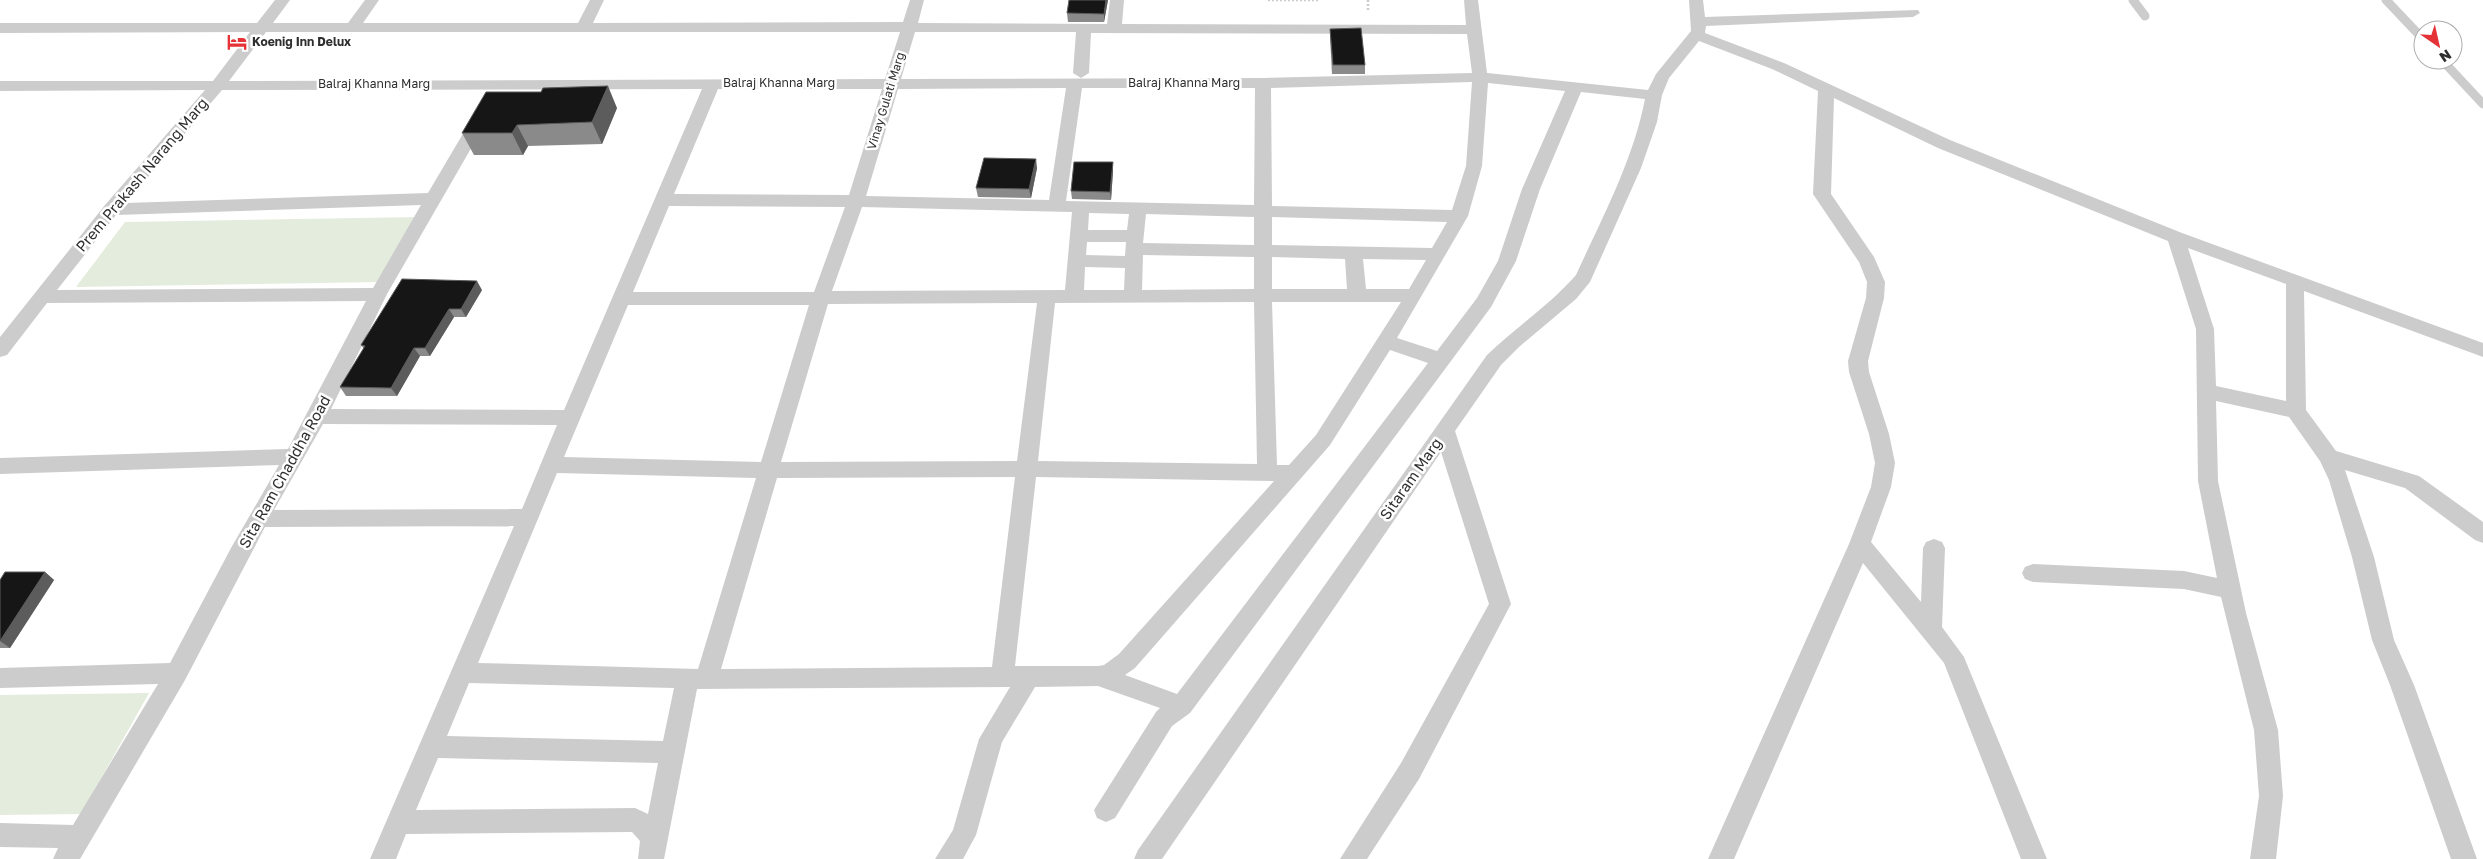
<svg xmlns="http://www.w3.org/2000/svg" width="2483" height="859" font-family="'Golos Text',sans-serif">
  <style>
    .green { fill: #e4ecdd }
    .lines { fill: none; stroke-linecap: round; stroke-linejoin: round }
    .path { stroke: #ccc; stroke-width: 2.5; stroke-dasharray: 2 2; stroke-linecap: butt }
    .service { stroke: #ccc; stroke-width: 9 }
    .minor { fill: #ccc; fill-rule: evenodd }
    .wall { fill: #8a8a8a }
    .shaded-wall { fill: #5c5c5c }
    .building { fill: #161616; stroke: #5c5c5c }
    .labels { text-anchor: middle; stroke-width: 5; stroke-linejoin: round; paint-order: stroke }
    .far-poi-label { font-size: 12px; font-weight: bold; fill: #2f2f2f; stroke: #fff; text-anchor: start }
    .far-street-label { font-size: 12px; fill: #2f2f2f; stroke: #fff }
    .street-label { font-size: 15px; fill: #2f2f2f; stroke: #fff }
  </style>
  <rect width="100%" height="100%" fill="#fff"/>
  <path class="green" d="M419 217 384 282 76 287 125 222Z
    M149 693 81 814 0 815V695Z"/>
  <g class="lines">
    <path class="path" d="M1268 0H1319
      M1368 0V12"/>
    <path class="service" d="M2133 0 2145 16
      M2386 0 2423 39
      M2442 60 2483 104"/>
    <path class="minor" d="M275 0H290L273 23H348L365 0H379L363 23H578L590 0H604L593 23 903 22 910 0H924L918 23 1107 24 1110 0H1124L1122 24 1466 25 1464 0H1478L1487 73 1648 90 1656 74 1691 31 1689 0H1703L1705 17 1918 10 1920 13 1913 17 1706 26 1705 33 1784 63 1950 140 2182 233 2483 343V357L2304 291 2306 410 2336 451 2419 476 2483 522V543L2475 540 2405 488 2345 470 2374 557 2394 640 2414 685 2477 859H2451L2390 685 2372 640 2352 557 2329 480 2320 461 2289 417 2216 401 2218 481 2246 613 2278 730 2283 796 2276 859H2250L2259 796 2254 730 2221 597 2184 589 2033 582 2025 579 2022 573 2025 567 2033 564 2184 571 2217 578 2198 481 2196 329 2168 241 1938 148 1834 98 1831 194 1874 257 1885 282 1884 298 1868 361 1869 372 1889 434 1895 463 1891 487 1871 542 1921 602 1923 548 1926 542 1934 539 1942 542 1945 548 1942 627 1964 657 2047 859H2021L1944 663 1863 563 1734 859H1708L1849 544 1871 487 1875 463 1869 434 1849 372 1848 361 1866 298 1867 282 1859 262 1813 194 1818 91 1772 69 1699 41 1669 78 1662 95 1657 122 1641 168 1590 282 1576 299 1519 347 1501 365 1455 431 1511 604 1419 779 1367 859H1340L1401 763 1489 604 1441 452 1162 859H1134L1138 850 1487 355C1516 327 1550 305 1576 275 1602 218 1633 161 1645 99L1581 92 1540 189 1516 261 1491 307 1190 713 1172 726 1115 818 1106 822 1097 818 1094 810 1156 712 1160 708 1098 686 1035 687 1002 742 976 835 963 859H935L953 830 979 739 1010 687 697 689 664 859H638L640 841 632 832 406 834 396 859H370L514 526 265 527 185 680 80 859H53L58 848 0 847V823L73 825 158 684 0 688V668L170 663 231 548 279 465 0 474V458L288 449 366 301 47 303 7 355 0 357V337L105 205 205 90 0 91V81H213L250 32 0 33V23H257ZM266 32H900L885 79 229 81ZM915 32H1076L1073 73 1081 78 1089 73 1091 33 1467 34 1472 73 1263 78 901 79ZM1472 82 1466 166 1452 210 1272 206 1271 88ZM1488 83 1565 91 1522 189 1498 261 1477 298 1437 351 1397 338 1468 216 1482 166ZM1066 88 1049 200 866 196 898 89ZM1082 88H1255L1254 205 1066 201ZM702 89 564 410 331 409 387 294 488 119 486 115H474L428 193 126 203 222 90ZM718 89H882L849 195 674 194ZM421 205 373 288 57 290 116 215ZM669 206 845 207 814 292H633ZM862 207 1072 212 1065 290 832 291ZM1089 213 1129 214 1127 230H1088ZM1146 214 1254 217V245L1143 243ZM1272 217 1447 222 1432 248 1272 245ZM1087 242H1126L1125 256 1086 255ZM2188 248 2286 284V401L2216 386 2214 329ZM1143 255 1254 257V289L1142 290ZM1272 257 1345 259 1347 289H1272ZM1363 259 1426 260 1409 289H1366ZM1085 267 1125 268 1124 290H1084ZM1254 302 1257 464 1038 461 1055 303ZM1272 302H1401L1316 435 1289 465H1277ZM1037 303 1017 461 781 462 828 304ZM628 305H809L761 462 564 457ZM1390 350 1428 363 1177 694 1125 675 1135 668 1330 445ZM323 424 557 425 522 509 274 510ZM557 473 756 478 698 669 478 663ZM1015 477 992 667 721 669 777 478ZM1036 477 1274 481 1119 654 1104 665 1098 666H1015ZM469 683 674 688 663 741 447 736ZM438 758 658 763 648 814 635 808 416 810Z"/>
  </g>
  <path class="wall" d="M1108 0 1104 22H1068L1067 13Z
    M1330 29 1365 65V74H1332L1330 37Z
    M617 108 602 144 528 146 523 155H474L462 133Z
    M1113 162V171L1111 200 1072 199 1071 191Z
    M1037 168 1031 198 978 197 976 188Z
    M482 290 466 317H454L430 356H420L397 396H346L340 387 364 349 361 345Z
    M45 572 54 580 10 648H0V580Z"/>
  <path class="shaded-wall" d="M1106 0H1108L1104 22V14Z
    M608 86 617 108 602 144 592 122Z
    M517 125 528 146 523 155 512 133Z
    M1036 159 1037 168 1031 198 1029 189Z
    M1113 162V171L1111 200 1110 192Z
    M477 281 482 290 466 317 461 309Z
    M449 309 454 317 430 356 425 348Z
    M414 348 420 356 397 396 391 388Z
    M45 572 54 580 10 648 0 641Z"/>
  <path class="building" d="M1069 0H1106L1104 14 1067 13Z
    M1361 28 1365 65H1333L1330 29Z
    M608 86 592 122 517 125 512 133H462L486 92H541L543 88Z
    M984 158 1036 159 1029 189 976 188Z
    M1074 162H1113L1110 192 1071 191Z
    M402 279 477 281 461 309H449L425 348H414L391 388 340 387 365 346 361 345Z
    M5 572H45L0 641V580Z"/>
  <defs>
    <symbol id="hotel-bare" viewBox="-9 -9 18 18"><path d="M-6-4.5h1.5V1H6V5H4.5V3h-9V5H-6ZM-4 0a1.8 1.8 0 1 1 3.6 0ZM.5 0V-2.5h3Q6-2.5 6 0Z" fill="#e53237" stroke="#fff" stroke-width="2.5" paint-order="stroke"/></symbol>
  </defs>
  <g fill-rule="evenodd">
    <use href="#hotel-bare" x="223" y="28" width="28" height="28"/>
  </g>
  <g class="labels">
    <g class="far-poi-label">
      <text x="252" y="46">Koenig Inn Delux</text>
    </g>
    <g class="far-street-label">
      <text x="779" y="87">Balraj Khanna Marg</text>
      <text x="1184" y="87">Balraj Khanna Marg</text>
      <text x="374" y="88">Balraj Khanna Marg</text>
      <text transform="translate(886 101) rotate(-73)" y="4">Vinay Gulati Marg</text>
    </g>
    <g class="street-label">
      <text transform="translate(142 175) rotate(-50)" y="5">Prem Prakash Narang Marg</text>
      <text transform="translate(285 472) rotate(-61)" y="5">Sita Ram Chaddha Road</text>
      <text transform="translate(1411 479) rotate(-55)" y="5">Sitaram Marg</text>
    </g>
  </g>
  <g transform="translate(2438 45) rotate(146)"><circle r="24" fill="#ffffff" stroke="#acacac"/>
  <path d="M0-4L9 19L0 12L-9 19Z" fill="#e53237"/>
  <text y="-8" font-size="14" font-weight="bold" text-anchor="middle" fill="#2f2f2f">N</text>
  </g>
</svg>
